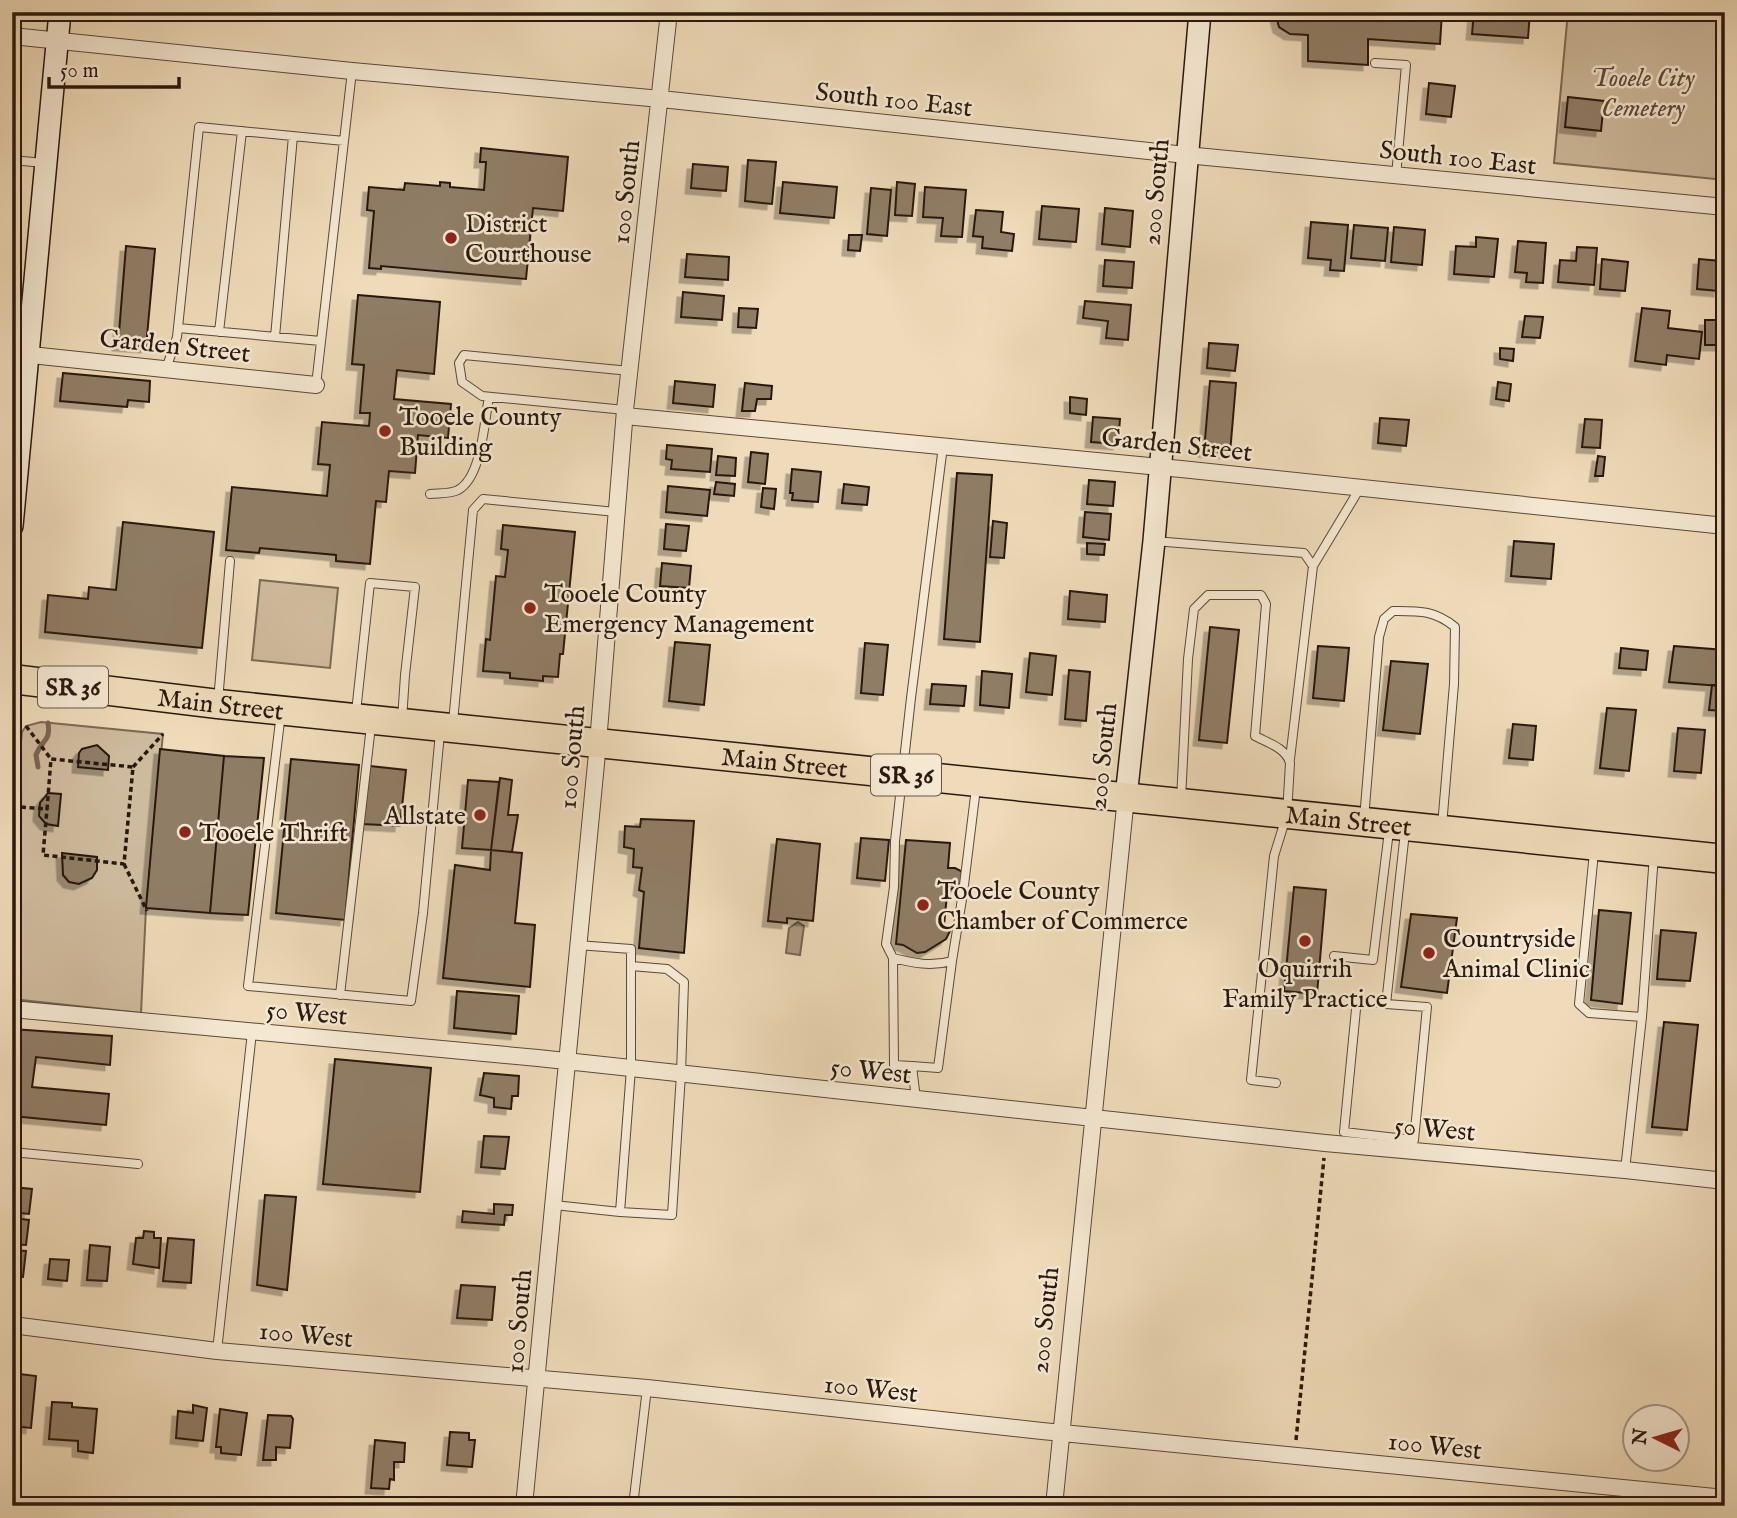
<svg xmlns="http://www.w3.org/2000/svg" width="1737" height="1518" font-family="'IM FELL English',serif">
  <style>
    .green { fill: #ceba9c; stroke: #7c6954; stroke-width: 2 }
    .water { fill: #ac997f; stroke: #786551; stroke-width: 2 }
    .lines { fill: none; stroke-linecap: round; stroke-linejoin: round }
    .stream { stroke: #786551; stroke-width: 5 }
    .building { fill: #907d66; stroke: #2a180d; stroke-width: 2; filter: url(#shadow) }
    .lane-casing { stroke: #5b4938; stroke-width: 10 }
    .street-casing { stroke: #5b4938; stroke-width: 18 }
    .secondary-casing { stroke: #2a180d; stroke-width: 24 }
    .highway-casing { stroke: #2a180d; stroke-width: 31 }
    .path { stroke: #2a180d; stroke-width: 3.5; stroke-dasharray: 5 3.5; stroke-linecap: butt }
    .lane { stroke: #f5e8d2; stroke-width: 8 }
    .street { stroke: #f5e8d2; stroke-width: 16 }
    .secondary { stroke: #f5e8d2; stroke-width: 21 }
    .highway { stroke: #efdbb9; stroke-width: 28 }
    .poi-dot { fill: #8f2418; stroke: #f5e8d2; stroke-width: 2.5 }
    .labels { text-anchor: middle; stroke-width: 5; stroke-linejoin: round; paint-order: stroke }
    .shield { fill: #f5e8d2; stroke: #675648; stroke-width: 2 }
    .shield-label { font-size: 24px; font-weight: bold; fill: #2a180d }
    .park-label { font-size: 26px; font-style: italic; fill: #5b4938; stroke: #f5e8d2 }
    .street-label { font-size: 26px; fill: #2a180d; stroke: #f5e8d2 }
    .poi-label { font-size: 26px; fill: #2a180d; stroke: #f5e8d2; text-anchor: start }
  </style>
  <defs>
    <filter id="shadow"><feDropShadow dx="-5.5" dy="5.5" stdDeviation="0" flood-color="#0004"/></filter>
  </defs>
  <rect width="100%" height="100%" fill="#efdbb9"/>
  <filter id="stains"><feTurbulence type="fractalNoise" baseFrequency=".00286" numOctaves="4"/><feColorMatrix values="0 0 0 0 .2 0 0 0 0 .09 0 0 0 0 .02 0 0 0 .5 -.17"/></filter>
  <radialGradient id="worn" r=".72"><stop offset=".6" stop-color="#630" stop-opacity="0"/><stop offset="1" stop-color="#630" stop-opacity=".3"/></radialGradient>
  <path class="green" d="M1568 12H1725V180L1554 163Z
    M260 580 338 588 330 668 252 660Z
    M41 722 163 734 146 908 141 1013 12 999 15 932 12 931V824L22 732 26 726Z"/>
  <path class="water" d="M798 922 804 926 800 955 786 953 789 928Z"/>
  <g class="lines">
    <path class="stream" d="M38 767 36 755C42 739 51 742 48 723"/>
  </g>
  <path class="building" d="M1275 12H1442L1440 44 1368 39V65L1308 61V35L1290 34 1279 27Z
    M1474 12H1530L1528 38 1472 34Z
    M1429 83 1455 86 1451 117 1426 114Z
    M1568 97 1604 101 1601 131 1565 127Z
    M481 148 568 157 563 211 533 208 526 279 381 266V269L369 268 374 211 367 210 369 187 404 190 405 183 440 186V182L450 183V187L484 190 486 162H480Z
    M748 160 776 162 772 204 745 201Z
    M693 164 728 167 726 191 691 188Z
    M783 182 837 187 834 218 780 213Z
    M897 182 915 184 912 216 895 215Z
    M925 187 966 190 962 237 941 236 943 218 923 217Z
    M871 188 891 190 887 236 867 234Z
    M1042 206 1079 209 1076 242 1039 239Z
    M1105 208 1133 211 1130 247 1102 244Z
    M976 210 1003 212 1001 232 1014 234 1012 251 982 248 983 237 973 236Z
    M1311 222 1348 225 1344 271 1330 270 1331 260 1308 258Z
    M1354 225 1388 228 1385 261 1351 258Z
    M1394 227 1425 230 1422 265 1391 262Z
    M849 235H862L860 251 848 250Z
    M1476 237 1498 239 1494 277 1454 274 1456 246 1476 247Z
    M1518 241 1546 243 1543 283 1526 282 1527 273 1515 272Z
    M126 246 155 249 146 347 118 345Z
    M1577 247 1597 248 1594 285 1558 282 1560 260 1576 261Z
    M687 254 729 257 728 280 685 277Z
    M1602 259 1628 262 1625 291 1600 289Z
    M1699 259 1721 261 1719 291 1697 289Z
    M1105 260 1134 262 1132 288 1103 286Z
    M683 292 724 296 722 320 681 317Z
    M358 295 440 302 434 374 397 370 394 399 451 404 448 438 418 435 415 473 389 471 386 502 376 501 370 564 336 561V555L260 548 259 553 226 550 232 487 327 496 330 465 318 464 322 422 369 426 370 413H360L364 365 352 364Z
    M1085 301 1131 305 1128 340 1106 338 1108 321 1083 318Z
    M739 308 758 309 756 328 738 327Z
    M1642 308 1670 311 1668 328 1702 332 1699 359 1667 355 1666 365 1635 361Z
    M1525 316 1543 317 1540 338 1522 337Z
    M1705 320H1720V345H1705Z
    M1209 343 1238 345 1235 371 1207 368Z
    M1500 348 1514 349 1513 361 1500 359Z
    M63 373 150 381 149 402 128 400 127 407 60 401Z
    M675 381 715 385 713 407 673 403Z
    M1210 381 1236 383 1230 453 1204 451Z
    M1498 382 1511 384 1509 401 1496 399Z
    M745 383 772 386 771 399H757L755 411H742Z
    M1070 397 1087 399 1086 415 1070 413Z
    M1093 417 1120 419 1118 444 1091 442Z
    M1380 418 1409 420 1406 446 1378 443Z
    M1585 419 1602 420 1600 448 1582 447Z
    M667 445 712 449 710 472 671 469 672 460 666 459Z
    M751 452 768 454 765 484 748 482Z
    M718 456 736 458 735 476 716 475Z
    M1598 456 1605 457 1603 476H1595Z
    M792 469 821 472 818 502 792 500 793 493H790Z
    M957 473 992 475 980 642 944 639Z
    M1089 480 1115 482 1113 506 1087 504Z
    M716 482 735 484 734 496 714 494Z
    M844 484 869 487 867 505 842 503Z
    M668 486 710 490 707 516 666 512Z
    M763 488 776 489 774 509 761 507Z
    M1085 512 1111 514 1109 540 1083 537Z
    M993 521 1007 523 1004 558 990 557Z
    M123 522 214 532 202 648 45 632 48 595 88 599 89 587 116 590Z
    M666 524 689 526 686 551 664 549Z
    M503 525 575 532 563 654H560L558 677 543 676V681L510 678V673L483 671 486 639 490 640 496 576 505 577 508 550 501 549Z
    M1514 541 1554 544 1551 579 1511 576Z
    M1087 543 1105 544 1104 555 1087 554Z
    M662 563 691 566 689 588 660 586Z
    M1070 591 1107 595 1105 622 1068 619Z
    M1210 627 1239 630 1227 743 1199 740Z
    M675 642 710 645 704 705 669 701Z
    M865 643 888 645 883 695 861 693Z
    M1318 646 1349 648 1344 701 1313 698Z
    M1674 646 1725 650 1720 686 1669 682Z
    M1621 648 1648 651 1646 670 1619 668Z
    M1030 653 1056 656 1052 695 1026 692Z
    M1391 661 1428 664 1420 734 1383 730Z
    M1069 670 1090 672 1086 721 1065 719Z
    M982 671 1012 674 1009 708 980 705Z
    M932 684 966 686 964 706 930 704Z
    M1712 685 1725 687V711L1709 710Z
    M1607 708 1636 710 1629 771 1600 768Z
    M1513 724 1536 726 1533 760 1509 758Z
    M1678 728 1705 730 1701 773 1674 771Z
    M97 745 109 756 108 770 78 767 79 753 82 749Z
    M160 749 224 756 210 913 146 908Z
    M224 756 264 758 248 915 210 913Z
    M291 759 359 765 345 920 276 913Z
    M370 766 406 770 400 826 363 824Z
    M500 778 512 780 508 815H518L512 852 491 850Z
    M468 780 499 782 491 850 462 848Z
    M48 793 61 794 58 826 46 824 39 816 40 803Z
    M641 819 694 821 684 953 639 948 644 892 639 890 642 868 633 867 634 849 624 847 625 826 640 827Z
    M861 838 889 840 885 881 857 878Z
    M777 839 820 844 813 921 787 918V923L768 921Z
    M906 840 950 843 948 868H955L963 872V882L950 890 947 895 944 925 950 931 946 939 925 952 917 953 903 945 896 944Z
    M491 850 522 853 515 923 535 925 530 987 443 978 455 865 490 870Z
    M62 853 97 857V870L92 878 79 884 69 882 63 875Z
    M1294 887 1326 890 1317 994 1284 991Z
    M1599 910 1631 913 1622 1004 1591 1000Z
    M1411 914 1457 918 1447 993 1401 987Z
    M1661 930 1696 933 1690 981 1657 979Z
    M457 991 519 996 516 1034 454 1028Z
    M1664 1022 1698 1025 1687 1130 1652 1127Z
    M12 1029 112 1036 110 1065 36 1057 32 1087 109 1094 106 1125 12 1116Z
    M335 1059 431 1068 420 1192 323 1184Z
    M484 1073 519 1076 518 1096H512L511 1109 494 1107V1098L480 1095Z
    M484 1136 509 1137 505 1169 481 1167Z
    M12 1187 32 1189 29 1214 12 1212Z
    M265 1195 296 1197 287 1290 257 1285Z
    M494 1204 513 1205 512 1215H505L504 1225 462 1222 463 1211 494 1214Z
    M12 1218 29 1220 26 1245 12 1244Z
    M144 1231 154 1232V1238H161L159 1268 133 1264 136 1238H143Z
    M168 1238 194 1240 191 1283 163 1281Z
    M90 1245 110 1247 107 1281 87 1280Z
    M12 1250 26 1251 23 1277 12 1276Z
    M50 1259 69 1260 67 1281 48 1279Z
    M461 1285 495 1287 492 1320 457 1318Z
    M12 1373 36 1376 31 1428 12 1426Z
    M52 1402 72 1403V1407L97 1409 93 1453 78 1451V1441L49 1439Z
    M193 1405 207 1408 203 1441 176 1438 178 1411 193 1413Z
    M220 1409 247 1413 241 1455 221 1453V1447H216Z
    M268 1415 291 1416 293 1419 290 1448 276 1447V1460H263Z
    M450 1432 469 1433V1440H475L472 1467 447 1465Z
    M375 1440 405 1443 404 1462H394V1480L390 1479 389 1489 371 1488Z"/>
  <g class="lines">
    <defs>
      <path id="lane" d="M1375 63 1406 65 1396 176
        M12 160 44 163
        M178 328 321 341
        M219 332 242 131
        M275 337 293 136
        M166 369 177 337 199 127 344 141
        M316 385 352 71
        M625 410 482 396 462 382 459 363 464 355 630 371
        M943 446 911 698 895 841 894 887 886 944 893 958C913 963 931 967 952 961L963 893 976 788
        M430 494C439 493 451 494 458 490 482 477 484 422 489 397
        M1154 541 1304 553 1313 566 1290 759
        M1313 566 1360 488
        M218 701 230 561
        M356 712 370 583 415 587 405 675 402 720
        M281 713 248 986 411 1001 423 913 440 733
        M453 722 473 510 483 499 616 512
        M1181 800 1188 659 1194 609 1208 595H1261L1266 604 1255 736C1268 743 1286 748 1290 763L1287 814 1274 856 1251 1080 1276 1083
        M1364 819 1379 637 1384 619 1393 611C1419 611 1434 610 1455 627L1454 684 1442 826
        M1594 852 1579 1004 1589 1013 1642 1017 1625 1170
        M1334 956 1373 960 1389 831
        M893 958 894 1065 912 1066
        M340 995 371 726
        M1386 1004 1427 1007 1414 1140 1344 1132 1357 999 1386 1004 1405 832
        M1642 1017 1654 855
        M916 1099 912 1066 938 1068 952 961
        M12 1152 138 1164
        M554 1205 620 1212 631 1069V949L577 945
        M620 1212 672 1215 681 1074 684 982 667 969 631 966
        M217 1351 252 1032
        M633 1506 647 1388"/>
      <path id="street" d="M12 36 352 71 661 99 1186 155 1725 207
        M12 353 316 385
        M625 416 1181 469 1725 526
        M12 1009 538 1058 1325 1143 1625 1170 1725 1181
        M12 1325 217 1351 647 1388 1042 1431 1725 1498
        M524 1506 598 743 625 410 669 12
        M1054 1506 1126 797"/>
      <path id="secondary" d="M12 526 60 12
        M1126 797 1154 541 1200 12"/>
      <g id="highway">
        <path id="s1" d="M12 679 218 704 1725 859"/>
      </g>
    </defs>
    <use href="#lane" class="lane-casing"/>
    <use href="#street" class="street-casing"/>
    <use href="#secondary" class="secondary-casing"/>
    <use href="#highway" class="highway-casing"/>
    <path class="path" d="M26 726 51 759
      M133 767 163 734
      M21 807 47 809 51 759 133 767 124 864 43 855 47 809
      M124 864 147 911
      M1296 1440 1324 1158"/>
    <use href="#lane" class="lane"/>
    <use href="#street" class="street"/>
    <use href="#secondary" class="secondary"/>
    <use href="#highway" class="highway"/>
  </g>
  <g class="poi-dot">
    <circle cx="451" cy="238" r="7"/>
    <circle cx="385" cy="431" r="7"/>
    <circle cx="530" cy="608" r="7"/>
    <circle cx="480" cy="815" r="7"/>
    <circle cx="185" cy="832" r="7"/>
    <circle cx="923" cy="905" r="7"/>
    <circle cx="1305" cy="941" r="7"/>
    <circle cx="1429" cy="953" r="7"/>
  </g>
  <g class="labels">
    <g class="shield">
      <rect x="38" y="666.5" width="70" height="41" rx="5"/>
      <rect x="871" y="754.5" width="70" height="41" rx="5"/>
    </g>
    <g class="shield-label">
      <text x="73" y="695">SR 36</text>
      <text x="906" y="783">SR 36</text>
    </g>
    <g class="park-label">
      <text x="1643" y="86">Tooele City<tspan x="1643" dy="30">Cemetery</tspan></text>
    </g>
    <g class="street-label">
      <text transform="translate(894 99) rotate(6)" y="9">South 100 East</text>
      <text transform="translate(1458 157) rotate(6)" y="9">South 100 East</text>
      <text transform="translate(625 192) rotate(-84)" y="9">100 South</text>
      <text transform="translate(1155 192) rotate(-85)" y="9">200 South</text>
      <text transform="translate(175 345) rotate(6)" y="9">Garden Street</text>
      <text transform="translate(1177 444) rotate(6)" y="9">Garden Street</text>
      <text dy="9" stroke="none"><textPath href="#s1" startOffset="210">Main Street</textPath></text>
      <text transform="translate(1102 756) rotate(-84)" y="9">200 South</text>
      <text transform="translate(571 757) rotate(-85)" y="9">100 South</text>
      <text dy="9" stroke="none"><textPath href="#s1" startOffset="777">Main Street</textPath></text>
      <text dy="9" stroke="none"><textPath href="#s1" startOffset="1344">Main Street</textPath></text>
      <text transform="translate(307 1012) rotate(5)" y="9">50 West</text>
      <text transform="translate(871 1070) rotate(6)" y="9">50 West</text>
      <text transform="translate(1435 1128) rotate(5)" y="9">50 West</text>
      <text transform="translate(1044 1320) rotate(-84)" y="9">200 South</text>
      <text transform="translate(518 1321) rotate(-85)" y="9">100 South</text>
      <text transform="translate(306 1334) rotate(5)" y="9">100 West</text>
      <text transform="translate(871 1388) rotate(6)" y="9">100 West</text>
      <text transform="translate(1435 1445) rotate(6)" y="9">100 West</text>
    </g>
    <g class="poi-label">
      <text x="465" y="232">District<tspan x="465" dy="30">Courthouse</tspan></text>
      <text x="399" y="425">Tooele County<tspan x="399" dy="30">Building</tspan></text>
      <text x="544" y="602">Tooele County<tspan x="544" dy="30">Emergency Management</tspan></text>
      <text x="466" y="824" text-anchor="end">Allstate</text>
      <text x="199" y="841">Tooele Thrift</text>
      <text x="937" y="899">Tooele County<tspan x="937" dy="30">Chamber of Commerce</tspan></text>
      <text x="1443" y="947">Countryside<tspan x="1443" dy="30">Animal Clinic</tspan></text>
      <text x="1305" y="977" text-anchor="middle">Oquirrih<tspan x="1305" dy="30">Family Practice</tspan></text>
    </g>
  </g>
  <rect width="1737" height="1518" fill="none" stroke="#efdbb9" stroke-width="42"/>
  <rect x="14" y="14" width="1709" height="1490" fill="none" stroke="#2a180d" stroke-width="3.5"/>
  <rect x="21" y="21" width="1695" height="1476" fill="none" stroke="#2a180d" stroke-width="2"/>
  <g transform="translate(1656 1438) rotate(275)"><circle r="33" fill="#f5e8d2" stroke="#a49583" stroke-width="2"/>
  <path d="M0-5L12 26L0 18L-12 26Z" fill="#8f2418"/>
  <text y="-10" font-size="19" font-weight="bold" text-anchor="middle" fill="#2a180d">N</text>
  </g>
  <path d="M49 77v10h130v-10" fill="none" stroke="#2a180d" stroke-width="3.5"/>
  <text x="60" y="77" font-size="21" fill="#2a180d" stroke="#f5e8d2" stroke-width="5" paint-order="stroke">50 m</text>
  <rect width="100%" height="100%" filter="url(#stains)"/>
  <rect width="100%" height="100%" fill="url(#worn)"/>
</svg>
